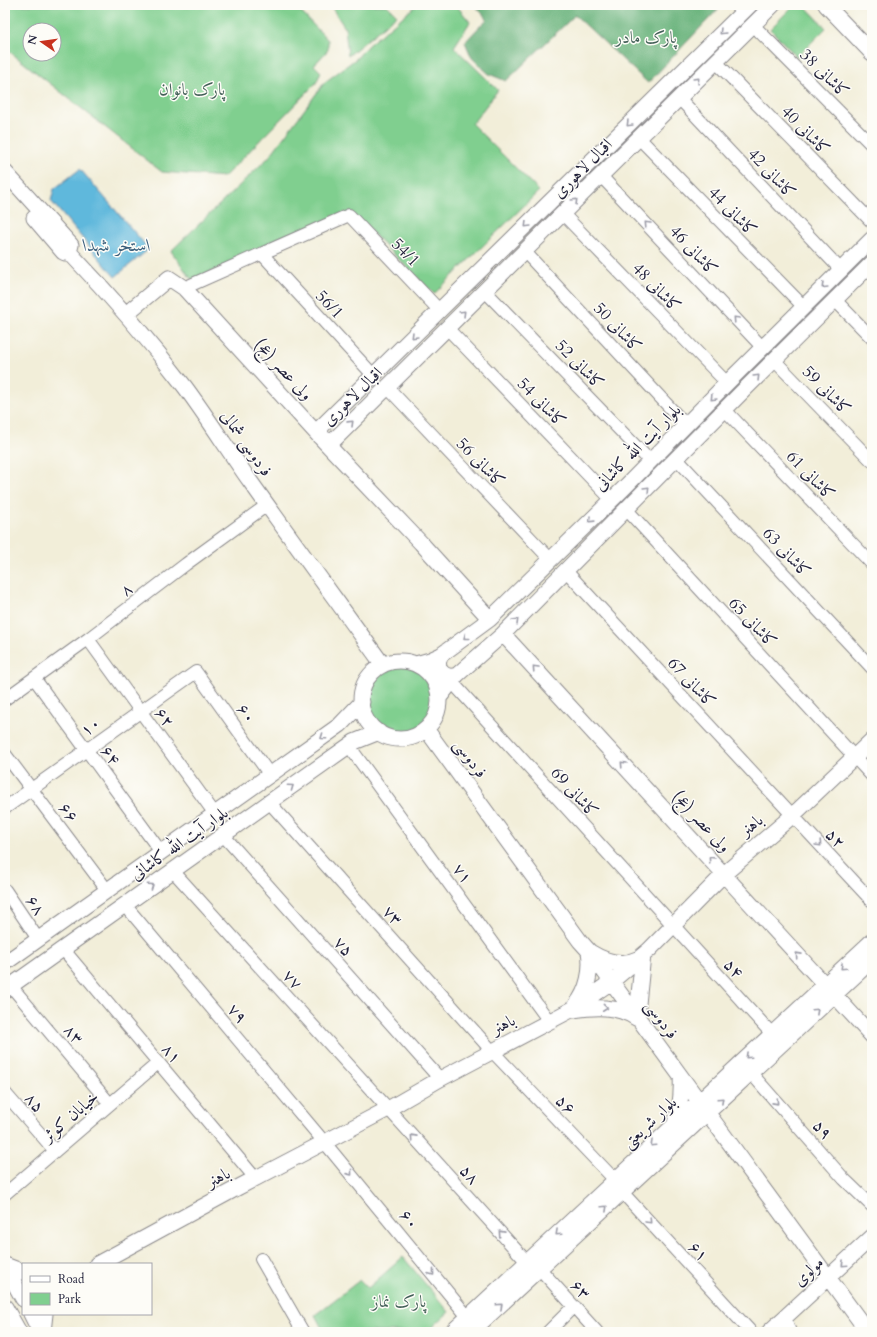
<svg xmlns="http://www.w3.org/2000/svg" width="877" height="1337" font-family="Cardo,Amiri,serif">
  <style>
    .green { fill: #80cf8f; stroke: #517865; fill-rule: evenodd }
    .forest { fill: #68b27a; stroke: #456a5a }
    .water { fill: #5eb8dc; stroke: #406d8c }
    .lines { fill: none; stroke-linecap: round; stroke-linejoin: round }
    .minor-casing { stroke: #8a888a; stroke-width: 14 }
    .major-casing { stroke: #8a888a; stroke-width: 17 }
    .minor { stroke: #fff; stroke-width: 12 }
    .major { stroke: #fff; stroke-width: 15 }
    .oneway { stroke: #9c9ca7 }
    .labels { text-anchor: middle; stroke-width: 3; stroke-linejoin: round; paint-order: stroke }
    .park-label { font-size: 17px; fill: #435f58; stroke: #fdfcf7 }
    .street-label { font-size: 17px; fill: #22223b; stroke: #fdfcf7 }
    .water-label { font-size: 18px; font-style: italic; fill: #3a5e7b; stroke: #fdfcf7 }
  </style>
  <rect width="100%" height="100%" fill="#fdfcf7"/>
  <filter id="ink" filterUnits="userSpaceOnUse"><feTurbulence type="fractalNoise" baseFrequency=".025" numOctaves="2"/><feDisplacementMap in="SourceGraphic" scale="8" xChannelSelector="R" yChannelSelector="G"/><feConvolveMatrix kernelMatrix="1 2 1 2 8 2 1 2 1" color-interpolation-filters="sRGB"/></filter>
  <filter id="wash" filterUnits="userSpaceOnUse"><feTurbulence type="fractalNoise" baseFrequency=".012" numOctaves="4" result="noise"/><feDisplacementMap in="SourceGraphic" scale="16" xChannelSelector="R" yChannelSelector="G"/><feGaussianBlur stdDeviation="0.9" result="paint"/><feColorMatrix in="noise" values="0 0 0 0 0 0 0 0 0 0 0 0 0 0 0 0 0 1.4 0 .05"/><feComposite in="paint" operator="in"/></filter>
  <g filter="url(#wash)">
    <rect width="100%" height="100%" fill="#f2eed9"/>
    <path class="green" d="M5 5H294L328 40V50L314 65 321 72 316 83 224 177 162 172 5 48ZM30 30H54V54H30Z
      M330 5H387L397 15 348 56 345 28Z
      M417 5H456L470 22 454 47 498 90 472 124 539 191 434 294 351 212 192 280 171 251 269 157 325 82 357 58 368 45Z
      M794 5H804L826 28 797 57 770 29Z
      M366 700a34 34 0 1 1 68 0a34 34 0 1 1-68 0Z
      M403 1257 449 1312 427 1332H324L315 1315 360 1280 368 1288Z"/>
    <path class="forest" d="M475 5H722L648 83 575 15 506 81 489 74 472 58 465 42 487 19Z"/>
    <path class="water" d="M80 169 149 249 115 277 51 201 54 189Z"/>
  </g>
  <g filter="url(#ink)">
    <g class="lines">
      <defs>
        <path id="minor" d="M753 25 872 145
          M716 62 872 222
          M679 98 841 270
          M639 138 804 307
          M601 176 763 348
          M563 214 727 383
          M525 252 686 425
          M262 254 374 376
          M184 288 349 215 440 311
          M485 291 650 461
          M835 300 872 338
          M447 328 612 500
          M774 360 872 461
          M388 388 550 559
          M725 410 872 564
          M677 459 872 668
          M627 510 872 776
          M566 571 872 901
          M88 639 215 814
          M34 678 161 852
          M452 682 772 1034
          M5 699 88 639 186 564 267 505
          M349 746 549 1021
          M5 754 107 890
          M269 802 492 1051 615 1180
          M5 808 196 672 270 775
          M223 835 440 1079
          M173 871 527 1262
          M5 890 38 939
          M125 905 325 1143 468 1317
          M63 949 256 1179
          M11 986 110 1104
          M751 1073 844 1179 872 1206
          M5 1093 55 1151
          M622 1192 751 1332
          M5 1194 158 1063
          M261 1259 303 1332
          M540 1269 597 1332
          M785 1318 790 1332
          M548 1332 574 1306"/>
        <path id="major" d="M750 5 321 427 320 437 332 442 773 5
          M826 5 872 53
          M5 172 71 245 69 252
          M34 218 63 252 65 253 69 252
          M69 252C110 295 149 340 185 387 208 418 228 450 250 481 294 543 339 604 383 665
          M126 314 169 278 184 288 320 437 421 543 490 619
          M503 634 872 1036
          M441 655C434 667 443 680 457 675
          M361 700a39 39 0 1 1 78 0a39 39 0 1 1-78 0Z
          M416 664 430 660 441 655 490 619 624 488 727 383 872 239
          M439 698 457 675 503 634 742 392 872 263
          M426 729 580 941 589 951 868 1332
          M590 952C603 960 621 967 637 959
          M5 963 340 725 362 702
          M5 990 354 742 379 732
          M576 1005C588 990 592 970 589 951
          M573 1010C594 1007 617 1005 636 1018
          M638 1019V1004L643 955
          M675 1123C681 1107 682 1094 681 1077
          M97 1264 237 1188 388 1109 440 1079 571 1010 611 982 649 950 724 874 792 816 872 740
          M5 1265 23 1272
          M5 1266 23 1299
          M5 1307 19 1332
          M31 1314 40 1332
          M43 1332 45 1314
          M452 1332 872 941
          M471 1332 872 960
          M769 1332 872 1237"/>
      </defs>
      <use href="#minor" class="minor-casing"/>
      <use href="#major" class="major-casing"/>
      <use href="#minor" class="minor"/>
      <use href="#major" class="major"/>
    </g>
    <defs><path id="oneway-chevron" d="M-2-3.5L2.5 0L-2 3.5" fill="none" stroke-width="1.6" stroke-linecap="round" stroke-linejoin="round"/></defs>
    <g class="oneway">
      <use href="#oneway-chevron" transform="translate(722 32) rotate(135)"/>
      <use href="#oneway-chevron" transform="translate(697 80) rotate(-45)"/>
      <use href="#oneway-chevron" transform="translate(629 124) rotate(135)"/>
      <use href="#oneway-chevron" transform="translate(575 201) rotate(-45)"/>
      <use href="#oneway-chevron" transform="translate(647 224) rotate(-133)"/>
      <use href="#oneway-chevron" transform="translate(527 225) rotate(135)"/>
      <use href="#oneway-chevron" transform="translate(824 286) rotate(135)"/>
      <use href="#oneway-chevron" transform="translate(463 313) rotate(-45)"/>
      <use href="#oneway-chevron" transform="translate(736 319) rotate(-133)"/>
      <use href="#oneway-chevron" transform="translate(414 336) rotate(135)"/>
      <use href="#oneway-chevron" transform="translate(757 377) rotate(-45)"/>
      <use href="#oneway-chevron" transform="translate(713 398) rotate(134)"/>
      <use href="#oneway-chevron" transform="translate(351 423) rotate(-44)"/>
      <use href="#oneway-chevron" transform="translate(647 489) rotate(-46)"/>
      <use href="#oneway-chevron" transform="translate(591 520) rotate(136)"/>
      <use href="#oneway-chevron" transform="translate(516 621) rotate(-45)"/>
      <use href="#oneway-chevron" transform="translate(466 637) rotate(142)"/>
      <use href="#oneway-chevron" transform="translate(535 668) rotate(-133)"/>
      <use href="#oneway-chevron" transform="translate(323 737) rotate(145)"/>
      <use href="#oneway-chevron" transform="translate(623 764) rotate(-133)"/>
      <use href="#oneway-chevron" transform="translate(291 787) rotate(-35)"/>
      <use href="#oneway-chevron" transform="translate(819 844) rotate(47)"/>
      <use href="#oneway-chevron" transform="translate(711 859) rotate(-133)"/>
      <use href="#oneway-chevron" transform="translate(151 886) rotate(-35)"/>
      <use href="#oneway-chevron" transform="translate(798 955) rotate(-132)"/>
      <use href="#oneway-chevron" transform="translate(843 967) rotate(137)"/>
      <use href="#oneway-chevron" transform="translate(605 1008) rotate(6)"/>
      <use href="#oneway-chevron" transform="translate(816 1011) rotate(-43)"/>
      <use href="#oneway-chevron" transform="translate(748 1056) rotate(137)"/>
      <use href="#oneway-chevron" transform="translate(721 1100) rotate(-43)"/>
      <use href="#oneway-chevron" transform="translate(776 1102) rotate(48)"/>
      <use href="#oneway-chevron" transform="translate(413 1137) rotate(-132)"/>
      <use href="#oneway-chevron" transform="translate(653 1144) rotate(137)"/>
      <use href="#oneway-chevron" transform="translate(350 1173) rotate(51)"/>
      <use href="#oneway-chevron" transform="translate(605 1208) rotate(-43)"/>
      <use href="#oneway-chevron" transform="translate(649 1221) rotate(47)"/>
      <use href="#oneway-chevron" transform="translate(501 1233) rotate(-132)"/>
      <use href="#oneway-chevron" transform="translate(558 1233) rotate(137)"/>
      <use href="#oneway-chevron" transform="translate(844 1264) rotate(137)"/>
      <use href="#oneway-chevron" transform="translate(432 1273) rotate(51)"/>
      <use href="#oneway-chevron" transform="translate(500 1306) rotate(-43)"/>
    </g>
  </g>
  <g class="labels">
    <g class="park-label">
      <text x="646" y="43">پارک مادر</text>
      <text x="192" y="95">پارک بانوان</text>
      <text x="399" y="1307">پارک نماز</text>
    </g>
    <g class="street-label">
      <text transform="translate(825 73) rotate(45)" y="6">کاشانی 38</text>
      <text transform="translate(806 130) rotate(46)" y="6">کاشانی 40</text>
      <text transform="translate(582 168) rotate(-45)" y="6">اقبال لاهوری</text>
      <text transform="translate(772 173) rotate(47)" y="6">کاشانی 42</text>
      <text transform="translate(733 211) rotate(46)" y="6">کاشانی 44</text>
      <text transform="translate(694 250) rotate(47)" y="6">کاشانی 46</text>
      <text transform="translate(406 252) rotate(46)" y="6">54/1</text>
      <text transform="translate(657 287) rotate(46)" y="6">کاشانی 48</text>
      <text transform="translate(330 304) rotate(47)" y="6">56/1</text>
      <text transform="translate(618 327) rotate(47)" y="6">کاشانی 50</text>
      <text transform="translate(580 364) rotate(46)" y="6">کاشانی 52</text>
      <text transform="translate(284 369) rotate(47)" y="6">ولی عصر (عج)</text>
      <text transform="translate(827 390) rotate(46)" y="6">کاشانی 59</text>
      <text transform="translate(352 396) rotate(-44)" y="6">اقبال لاهوری</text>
      <text transform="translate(542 402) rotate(46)" y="6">کاشانی 54</text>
      <text transform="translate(247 443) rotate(55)" y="6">فردوسی شمالی</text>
      <text transform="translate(637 447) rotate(-45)" y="6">بلوار آیت الله کاشانی</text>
      <text transform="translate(481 462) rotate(46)" y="6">کاشانی 56</text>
      <text transform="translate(811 475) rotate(46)" y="6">کاشانی 61</text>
      <text transform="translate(787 552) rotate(47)" y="6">کاشانی 63</text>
      <text transform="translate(126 589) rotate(-38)" y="6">۸</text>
      <text transform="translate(753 622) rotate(47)" y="6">کاشانی 65</text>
      <text transform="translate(692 682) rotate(47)" y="6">کاشانی 67</text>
      <text transform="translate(247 713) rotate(54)" y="6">۶۰</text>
      <text transform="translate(165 717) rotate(54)" y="6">۶۲</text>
      <text transform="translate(90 726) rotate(-36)" y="6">۱۰</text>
      <text transform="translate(111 755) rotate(53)" y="6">۶۴</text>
      <text transform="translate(471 758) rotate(54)" y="6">فردوسی</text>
      <text transform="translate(575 792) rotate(48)" y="6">کاشانی 69</text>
      <text transform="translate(69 812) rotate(53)" y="6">۶۶</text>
      <text transform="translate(702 821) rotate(47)" y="6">ولی عصر (عج)</text>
      <text transform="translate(751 825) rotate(-40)" y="6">باهنر</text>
      <text transform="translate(836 838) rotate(47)" y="6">۵۲</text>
      <text transform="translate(179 843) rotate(-35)" y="6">بلوار آیت الله کاشانی</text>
      <text transform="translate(463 873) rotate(54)" y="6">۷۱</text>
      <text transform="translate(36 905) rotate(56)" y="6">۶۸</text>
      <text transform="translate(393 915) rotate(48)" y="6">۷۳</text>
      <text transform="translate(344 946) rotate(48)" y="6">۷۵</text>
      <text transform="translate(734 968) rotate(48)" y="6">۵۴</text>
      <text transform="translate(293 979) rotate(48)" y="6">۷۷</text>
      <text transform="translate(238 1013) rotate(50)" y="6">۷۹</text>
      <text transform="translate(662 1019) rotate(54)" y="6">فردوسی</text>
      <text transform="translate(503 1024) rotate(-28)" y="6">باهنر</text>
      <text transform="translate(74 1034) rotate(50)" y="6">۸۳</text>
      <text transform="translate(172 1053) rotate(50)" y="6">۸۱</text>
      <text transform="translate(35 1102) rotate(49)" y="6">۸۵</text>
      <text transform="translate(566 1104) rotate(46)" y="6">۵۶</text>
      <text transform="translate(70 1116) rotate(-41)" y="6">خیابان کوثر</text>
      <text transform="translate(649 1122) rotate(-43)" y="6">بلوار شریعتی</text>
      <text transform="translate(823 1129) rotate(48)" y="6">۵۹</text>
      <text transform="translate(470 1174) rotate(48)" y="6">۵۸</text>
      <text transform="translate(218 1177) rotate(-28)" y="6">باهنر</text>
      <text transform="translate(410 1219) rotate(51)" y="6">۶۰</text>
      <text transform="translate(699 1251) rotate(47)" y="6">۶۱</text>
      <text transform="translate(808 1271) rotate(-43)" y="6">مولوی</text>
      <text transform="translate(581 1289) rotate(48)" y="6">۶۳</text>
    </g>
    <g class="water-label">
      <text x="117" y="251">استخر شهدا</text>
    </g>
  </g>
  <rect width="877" height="1337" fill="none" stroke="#fdfcf7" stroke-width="20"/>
  <rect x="22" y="1263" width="130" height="52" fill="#fdfcf7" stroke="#a5a5ac"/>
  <rect x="30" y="1276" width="20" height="6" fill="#ffffff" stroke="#a5a5ac"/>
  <text x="58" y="1283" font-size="12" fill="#22223b">Road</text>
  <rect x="30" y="1293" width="20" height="12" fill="#80cf8f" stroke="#a5a5ac"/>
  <text x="58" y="1303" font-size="12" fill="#22223b">Park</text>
  <g transform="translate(42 42) rotate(283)"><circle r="19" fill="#fdfcf7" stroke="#a5a5ac"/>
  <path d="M0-3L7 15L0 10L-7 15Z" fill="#c8321e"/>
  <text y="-6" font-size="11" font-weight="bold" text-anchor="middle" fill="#22223b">N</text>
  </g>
</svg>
